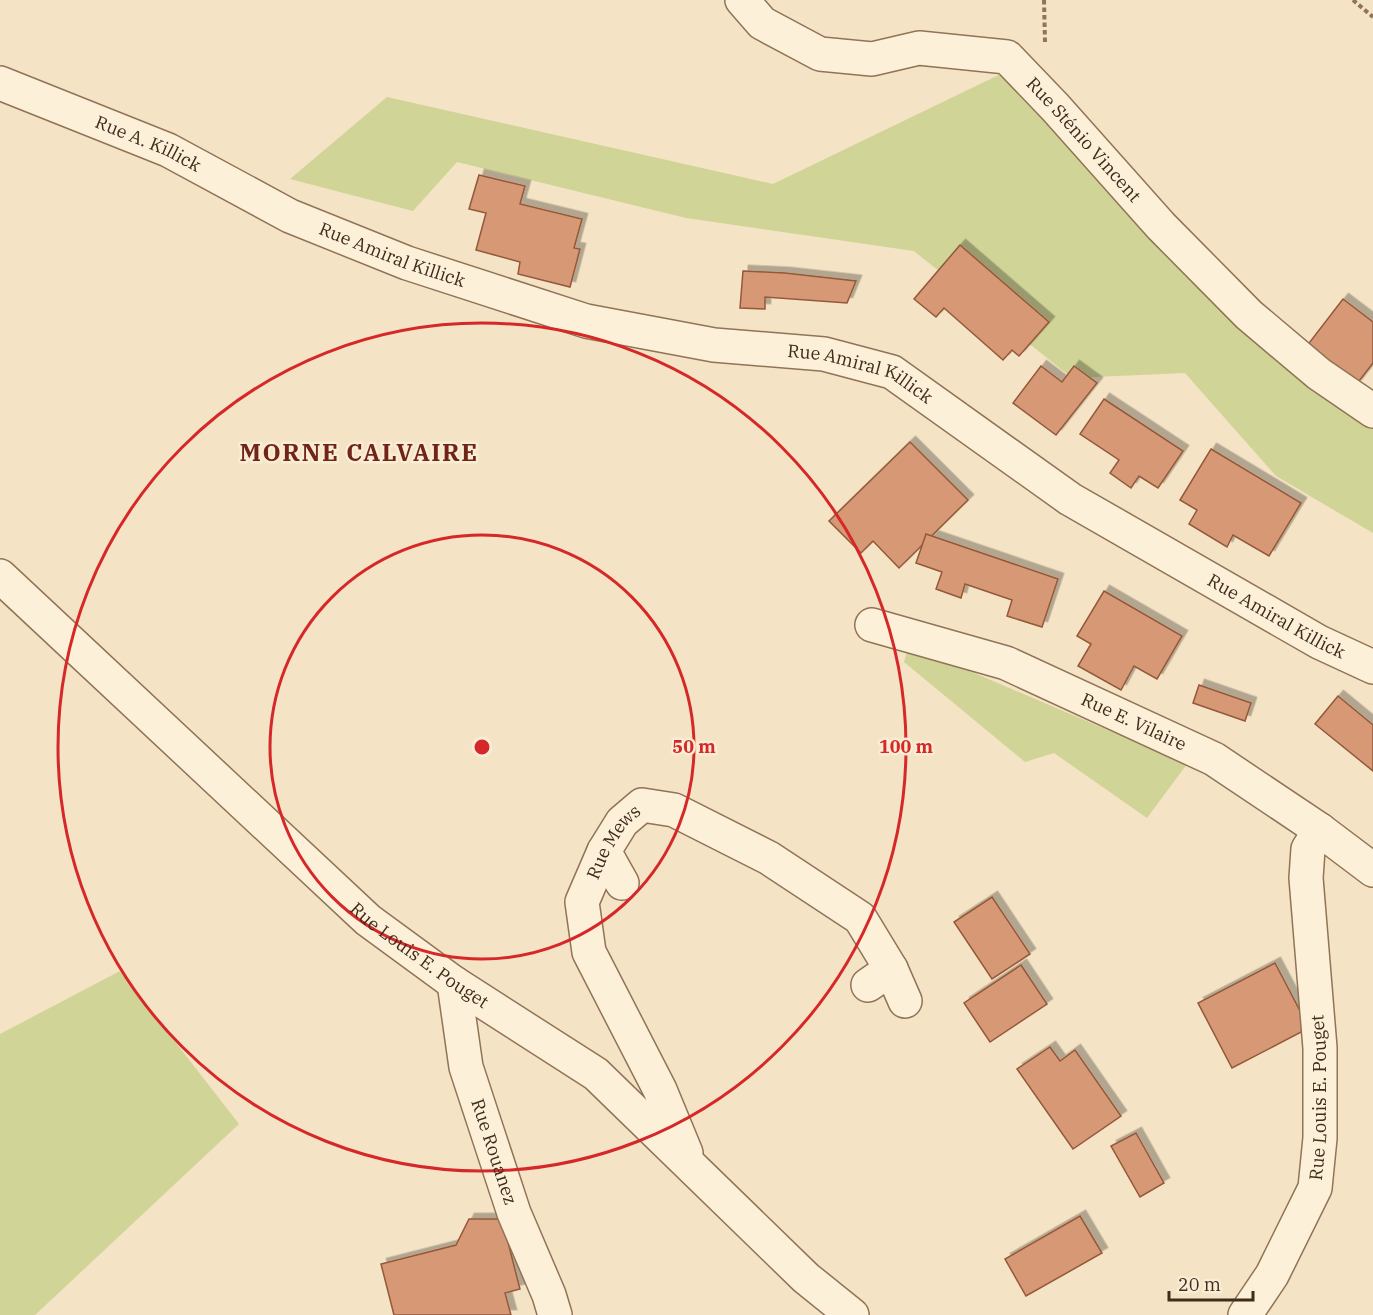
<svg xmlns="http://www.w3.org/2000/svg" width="1373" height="1315" viewBox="0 0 1373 1315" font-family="'IBM Plex Serif',serif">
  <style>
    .green { fill: #d0d496 }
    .building { fill: #d69875; stroke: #94583a; stroke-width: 1.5; filter: url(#shadow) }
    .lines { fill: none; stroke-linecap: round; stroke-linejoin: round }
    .minor-casing { stroke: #917357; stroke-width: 36 }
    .path { stroke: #917357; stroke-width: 4; stroke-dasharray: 4.5 3; stroke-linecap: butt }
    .minor { stroke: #fdf0d9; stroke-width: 33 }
    .ring { fill: none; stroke: #d62828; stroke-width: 3 }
    .labels { text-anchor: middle; stroke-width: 5; stroke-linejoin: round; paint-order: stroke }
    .street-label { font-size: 18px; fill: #3f2c1d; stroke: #faedd5 }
    .district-label { font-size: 24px; font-weight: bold; letter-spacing: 1.5px; fill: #722517; stroke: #faedd5 }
    .centre { fill: #d62828; stroke: #faedd5; stroke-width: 3 }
    .ring-label { font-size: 18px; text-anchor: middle; font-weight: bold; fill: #d62828; stroke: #faedd5; stroke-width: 5; stroke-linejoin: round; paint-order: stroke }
  </style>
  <defs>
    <filter id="shadow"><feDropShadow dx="5.5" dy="-5.5" stdDeviation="0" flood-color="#0004"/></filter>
  </defs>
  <rect width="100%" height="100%" fill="#f4e3c4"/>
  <g class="green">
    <path d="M1005,72l368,347v114l-97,-57 -91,-103 -113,5 -158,-127 -228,-33 -229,-56 -44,49 -123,-32 97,-82 386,87z"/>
    <path d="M909,645l278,119 -40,54 -93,-65 -29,9 -121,-100z"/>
    <path d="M120,971l119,153 -204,191h-35v-281z"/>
  </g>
  <g class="building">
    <path d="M479,175l46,11 -5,18 62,15 -8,29 6,1 -10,38 -52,-13 2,-12 -44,-12 10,-37 -17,-4z"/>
    <path d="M960,245l89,77 -30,34 -7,-6 -9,10 -59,-52 -8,9 -22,-18z"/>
    <path d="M743,271l42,2 71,8 -9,22 -82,-6v12l-25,-1z"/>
    <path d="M1343,299l30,23v41l-17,22 -50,-38z"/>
    <path d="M1041,366l21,16 12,-16 23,17 -41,52 -43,-32z"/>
    <path d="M1104,399l79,52 -25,37 -19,-12 -8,12 -21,-15 9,-13 -39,-26z"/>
    <path d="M910,442l58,58 -69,68 -26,-27 -12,12 -32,-32z"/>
    <path d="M1211,449l90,54 -32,53 -36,-21 -6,12 -38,-23 8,-14 -17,-10z"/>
    <path d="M926,534l132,45 -16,48 -35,-11 5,-16 -47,-16 -4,14 -25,-9 6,-17 -26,-9z"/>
    <path d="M1104,591l78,45 -25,43 -23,-13 -13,24 -43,-24 13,-22 -14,-8z"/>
    <path d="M1199,685l52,18 -6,18 -52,-18z"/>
    <path d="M1338,696l35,29v46l-58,-47z"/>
    <path d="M992,897l38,57 -38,25 -38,-57z"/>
    <path d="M1275,963l34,65 -77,40 -34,-65z"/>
    <path d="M1021,965l26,39 -57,38 -26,-39z"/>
    <path d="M1050,1047l10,14 15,-11 46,66 -48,33 -56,-80z"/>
    <path d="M1136,1133l28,50 -24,14 -29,-51z"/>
    <path d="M1080,1216l22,37 -76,43 -21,-37z"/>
    <path d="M469,1219h33l18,70 -15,4 6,22h-117l-13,-51 75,-19z"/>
  </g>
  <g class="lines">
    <defs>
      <g id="minor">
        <path id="s1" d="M742,0l20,23 58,31 52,5 47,-11 88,9 48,50 106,119 88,89 70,59 54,37"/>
        <path id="s2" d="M0,83l168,67 122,66 117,47 179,58 128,24 110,9 68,18 178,127 249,143 54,25"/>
        <path id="s3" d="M0,576l368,344 86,63 142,91 210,204 46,37"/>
        <path id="s4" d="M872,625l134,38 208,96 106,71 53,40"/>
        <path d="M604,851l18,32"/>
        <path id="s5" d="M454,983l12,84 48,146 35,82 6,20"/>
        <path d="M868,985l23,-16"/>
        <path id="s6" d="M686,1153l-26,-63 -71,-138 -7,-50 22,-51 18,-29 20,-17 32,5 95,48 91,60 31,51 14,32"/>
        <path id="s7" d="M1245,1315l27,-40 43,-87 5,-50v-90l-14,-170 2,-29 12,-19"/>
      </g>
    </defs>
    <use href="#minor" class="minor-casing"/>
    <g class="path">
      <path d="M1044,0l1,42"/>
      <path d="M1353,0l20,17"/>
    </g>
    <use href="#minor" class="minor"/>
  </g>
  <g class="ring">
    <circle cx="482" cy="747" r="212"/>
    <circle cx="482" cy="747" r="424"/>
  </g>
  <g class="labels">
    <g class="street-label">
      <text dy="6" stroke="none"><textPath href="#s1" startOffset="398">Rue Sténio Vincent</textPath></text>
      <text dy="6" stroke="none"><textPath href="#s2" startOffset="160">Rue A. Killick</textPath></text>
      <text dy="6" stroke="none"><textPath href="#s2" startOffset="429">Rue Amiral Killick</textPath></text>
      <text dy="6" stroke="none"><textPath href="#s2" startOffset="915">Rue Amiral Killick</textPath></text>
      <text dy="6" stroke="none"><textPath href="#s2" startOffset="1401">Rue Amiral Killick</textPath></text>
      <text dy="6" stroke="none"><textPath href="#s4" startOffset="280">Rue E. Vilaire</textPath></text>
      <text dy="6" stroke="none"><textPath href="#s6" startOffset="342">Rue Mews</textPath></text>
      <text dy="6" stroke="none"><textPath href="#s3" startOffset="566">Rue Louis E. Pouget</textPath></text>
      <text dy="6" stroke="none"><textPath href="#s7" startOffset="236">Rue Louis E. Pouget</textPath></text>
      <text dy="6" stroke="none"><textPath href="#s5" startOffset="174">Rue Rouanez</textPath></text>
    </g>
    <g class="district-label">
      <text x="359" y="461">MORNE CALVAIRE</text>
    </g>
  </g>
  <circle cx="482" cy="747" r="9" class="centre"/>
  <g class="ring-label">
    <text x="694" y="753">50 m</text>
    <text x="906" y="753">100 m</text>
  </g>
  <path d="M1169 1291v9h84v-9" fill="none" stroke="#3f2c1d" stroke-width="3"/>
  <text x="1178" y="1291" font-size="18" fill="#3f2c1d" stroke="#faedd5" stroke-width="4.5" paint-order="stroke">20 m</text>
</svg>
